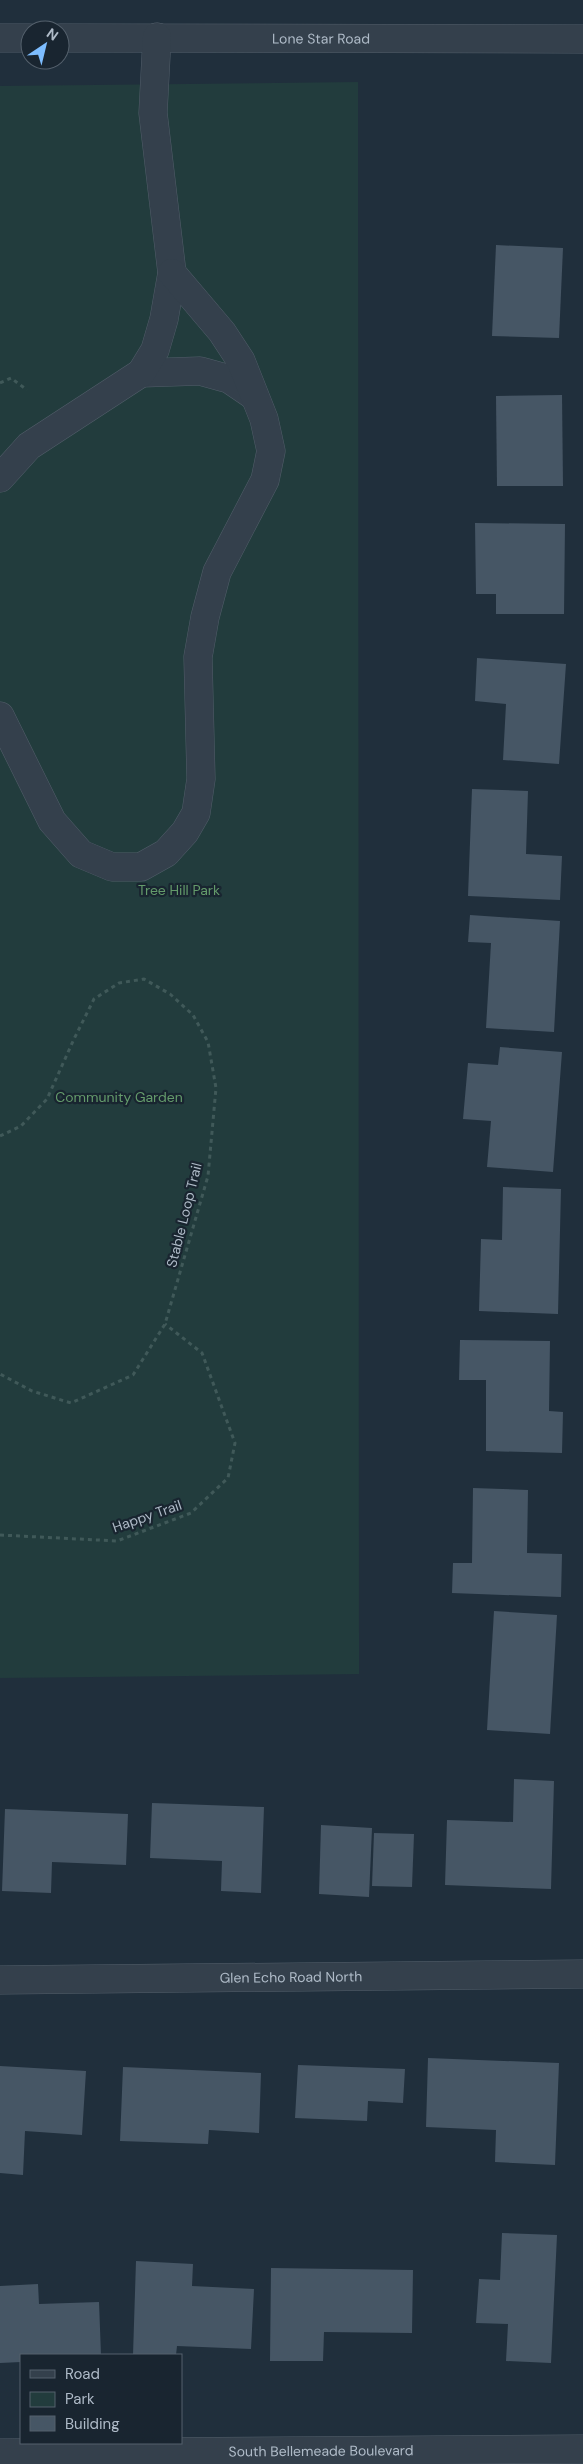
<svg xmlns="http://www.w3.org/2000/svg" width="583" height="2464" viewBox="0 0 583 2464" font-family="'DM Sans',sans-serif">
  <style>
    .green { fill: #223c3d }
    .building { fill: #465665 }
    .lines { fill: none; stroke-linecap: round; stroke-linejoin: round }
    .minor-casing { stroke: #525e6a; stroke-width: 29 }
    .path { stroke: #405959; stroke-width: 3; stroke-dasharray: 4 4; stroke-linecap: butt }
    .minor { stroke: #34404c; stroke-width: 28 }
    .labels { text-anchor: middle; stroke-width: 4.5; stroke-linejoin: round; paint-order: stroke }
    .street-label { font-size: 14px; fill: #afbbc8; stroke: #192530 }
    .park-label { font-size: 14px; fill: #649b6b; stroke: #192530 }
  </style>
  <rect width="100%" height="100%" fill="#202f3c"/>
  <path class="green" d="M358,82l1,1592 -359,4v-1592z"/>
  <g class="building">
    <path d="M496,245l67,3 -4,90 -67,-2z"/>
    <path d="M562,395l1,91h-66l-1,-90z"/>
    <path d="M475,523l90,1 -1,90h-68v-20h-20z"/>
    <path d="M477,658l89,6 -7,100 -56,-4 3,-56 -31,-3z"/>
    <path d="M472,789l56,2 -2,63 36,2 -2,44 -92,-4z"/>
    <path d="M470,915l90,6 -6,111 -68,-4 5,-85 -23,-1z"/>
    <path d="M500,1047l62,5 -9,120 -66,-5 4,-46 -28,-2 5,-56 30,2z"/>
    <path d="M503,1187l58,2 -3,125 -79,-3 2,-72 21,1z"/>
    <path d="M460,1340l90,1 -1,70 14,1 -1,41 -76,-2v-71h-27z"/>
    <path d="M473,1488l55,2 -1,63 35,1 -1,43 -109,-4 1,-30h19z"/>
    <path d="M494,1611l63,4 -7,119 -63,-4z"/>
    <path d="M514,1779l40,2 -3,108 -106,-4 2,-65 66,2z"/>
    <path d="M152,1803l112,4 -3,86 -40,-2 1,-30 -72,-3z"/>
    <path d="M5,1809l123,5 -2,51 -74,-3 -1,31 -49,-2z"/>
    <path d="M321,1825l51,3 -3,69 -50,-3z"/>
    <path d="M374,1833l40,1 -2,53 -40,-1z"/>
    <path d="M428,2058l131,5 -4,102 -60,-3 1,-32 -70,-3z"/>
    <path d="M298,2065l107,4 -2,34 -35,-2 -1,20 -72,-3z"/>
    <path d="M0,2066l86,5 -4,64 -57,-4 -2,44 -23,-2z"/>
    <path d="M123,2067l138,6 -2,60 -50,-3 -1,14 -88,-3z"/>
    <path d="M502,2233l55,2 -6,128 -45,-2 2,-37 -32,-1 3,-44 21,1z"/>
    <path d="M136,2261l57,3 -1,22 62,3 -3,60 -74,-3 -1,9h-43z"/>
    <path d="M271,2268l142,2 -1,63 -88,-1 -1,29h-53z"/>
    <path d="M38,2284l1,20 60,-2 2,53h-80v7l-21,1v-77z"/>
  </g>
  <g class="lines">
    <defs>
      <g id="minor">
        <path d="M0,38h30"/>
        <path id="s1" d="M60,38l523,1"/>
        <path d="M141,373l59,-2 29,8 25,17"/>
        <path d="M0,478l29,-32 112,-73 14,-23 9,-31 8,-46 -19,-160 4,-76"/>
        <path d="M0,716l52,105 29,33 31,13h29l25,-14 19,-21 11,-19 5,-34 -3,-122 7,-40 12,-45 48,-92 6,-29 -7,-32 -23,-58 -19,-29 -50,-59"/>
        <path id="s2" d="M0,1980l583,-6"/>
        <path id="s3" d="M0,2453l583,-4"/>
      </g>
    </defs>
    <use href="#minor" class="minor-casing"/>
    <g class="path">
      <path d="M0,383l11,-5 16,12"/>
      <path d="M0,1136l21,-10 26,-27 27,-60 20,-40 25,-16 25,-4 26,15 23,21 15,27 8,46 -8,88 -43,148 -32,51 -62,28 -39,-12 -32,-17"/>
      <path d="M0,1535l117,6 74,-28 37,-35 7,-35 -33,-90 -37,-29"/>
    </g>
    <use href="#minor" class="minor"/>
  </g>
  <g class="labels">
    <g class="street-label">
      <text dy="5" stroke="none"><textPath href="#s1" startOffset="261">Lone Star Road</textPath></text>
      <text transform="translate(184 1215) rotate(-76)" y="5">Stable Loop Trail</text>
      <text transform="translate(147 1516) rotate(-19)" y="5">Happy Trail</text>
      <text dy="5" stroke="none"><textPath href="#s2" startOffset="291">Glen Echo Road North</textPath></text>
      <text dy="5" stroke="none"><textPath href="#s3" startOffset="321">South Bellemeade Boulevard</textPath></text>
    </g>
    <g class="park-label">
      <text x="179" y="895">Tree Hill Park</text>
      <text x="119" y="1102">Community Garden</text>
    </g>
  </g>
  <rect x="20" y="2354" width="162" height="90" fill="#192530" stroke="#55616d"/>
  <rect x="30" y="2370" width="25" height="8" fill="#34404c" stroke="#55616d"/>
  <text x="65" y="2379" font-size="15" fill="#afbbc8">Road</text>
  <rect x="30" y="2392" width="25" height="15" fill="#223c3d" stroke="#55616d"/>
  <text x="65" y="2404" font-size="15" fill="#afbbc8">Park</text>
  <rect x="30" y="2416" width="25" height="15" fill="#465665" stroke="#55616d"/>
  <text x="65" y="2429" font-size="15" fill="#afbbc8">Building</text>
  <g transform="translate(45 45) rotate(35)"><circle r="24" fill="#192530" stroke="#55616d"/>
  <path d="M0-4L9 19L0 12L-9 19Z" fill="#7dbdff"/>
  <text y="-8" font-size="14" font-weight="bold" text-anchor="middle" fill="#afbbc8">N</text>
  </g>
</svg>
